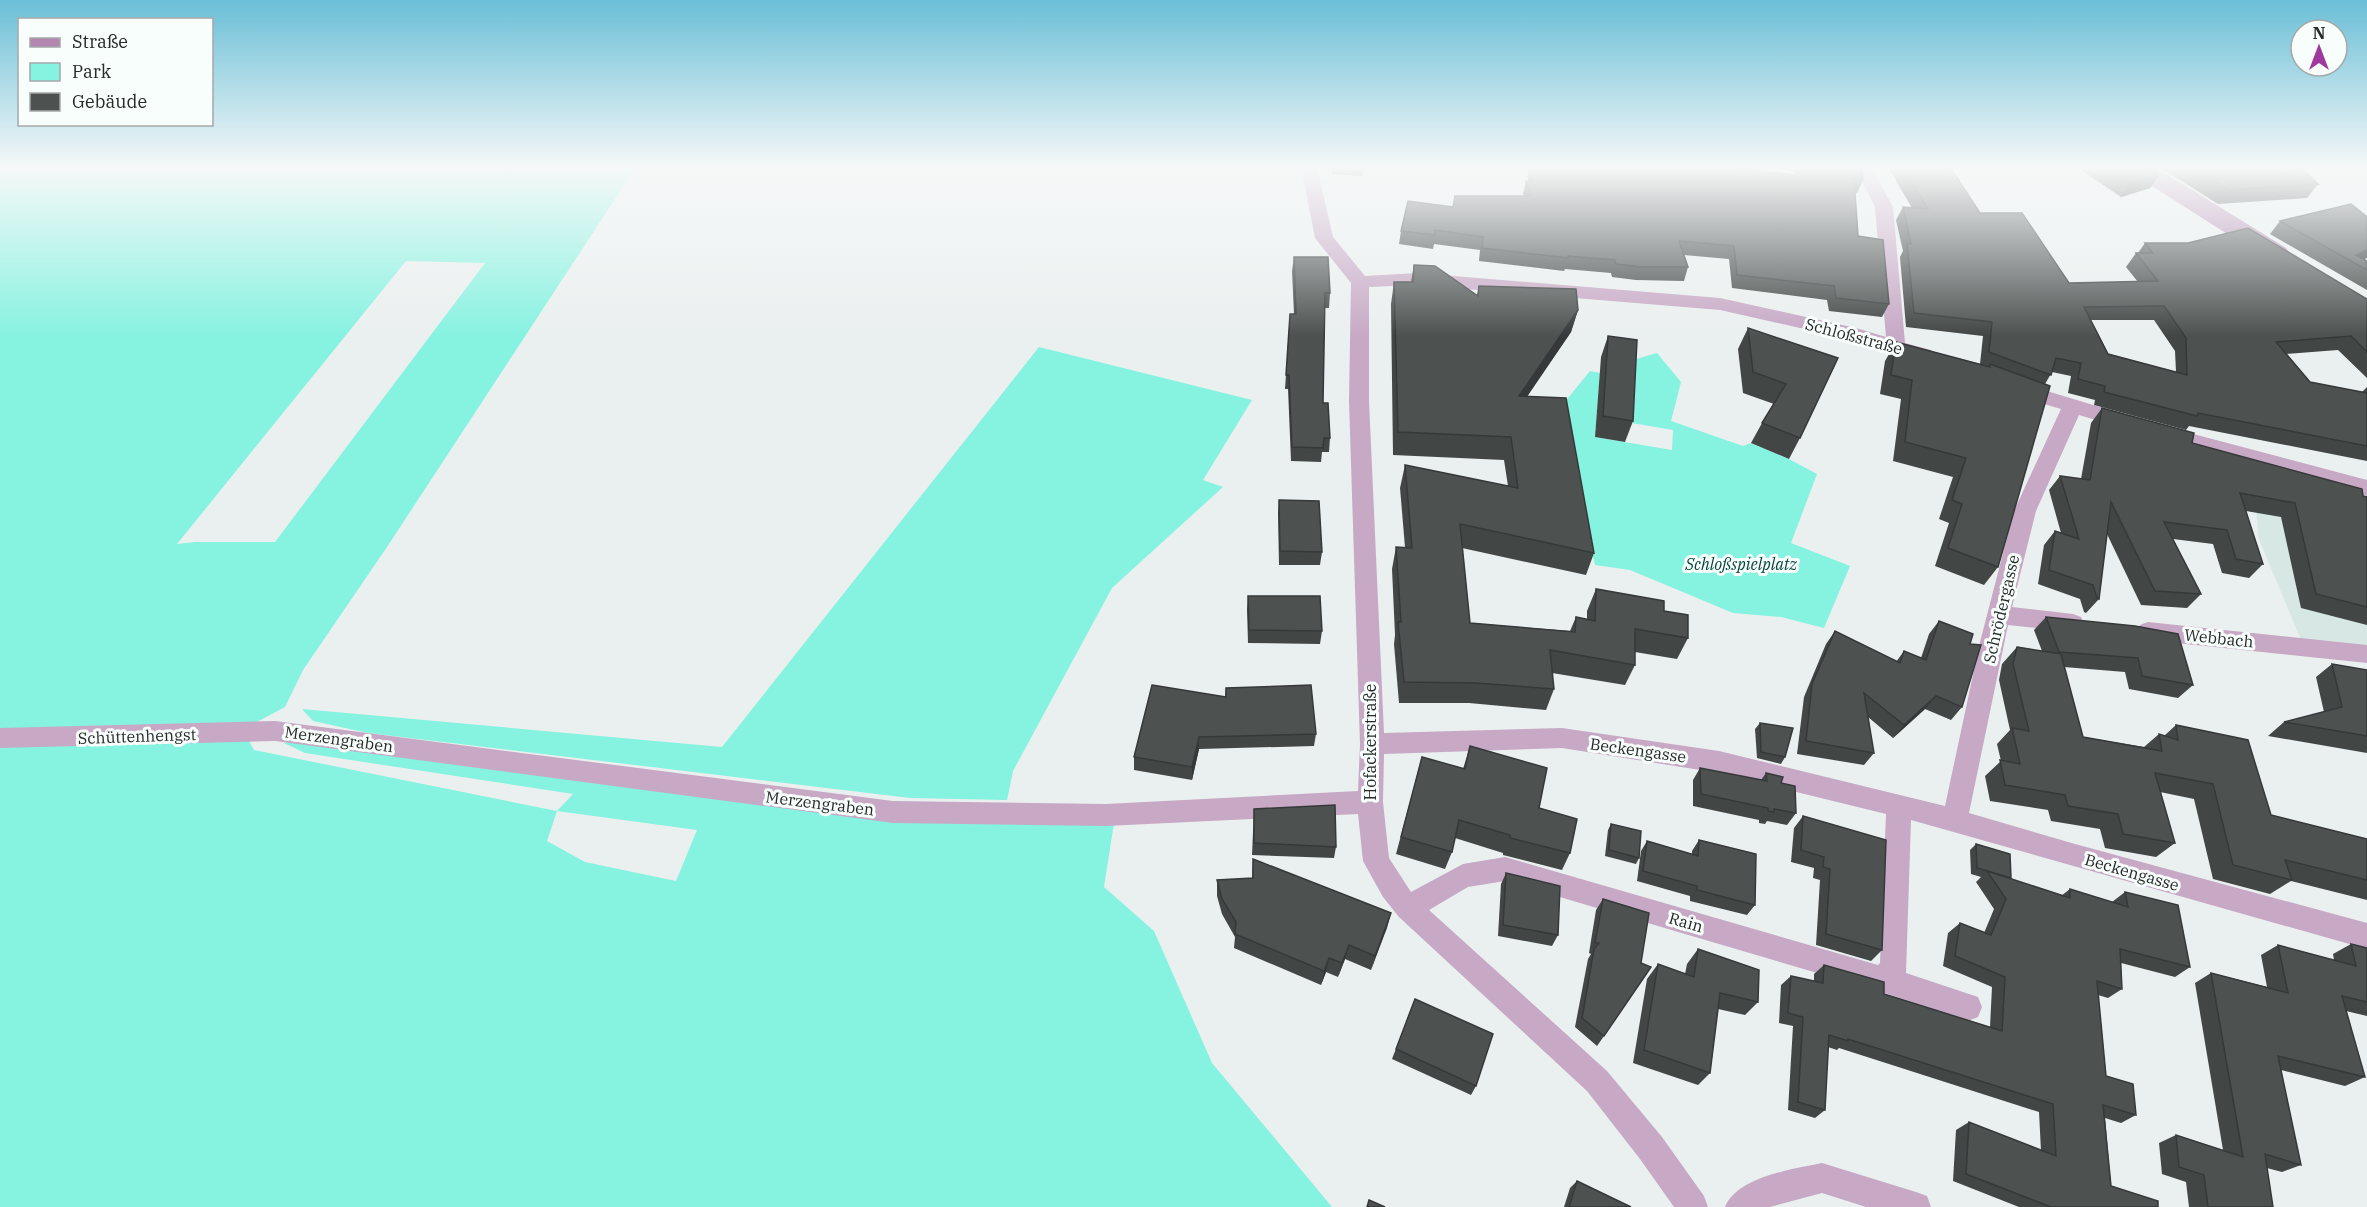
<svg xmlns="http://www.w3.org/2000/svg" width="2367" height="1207" viewBox="0 0 2367 1207" font-family="'IBM Plex Serif',serif">
  <style>
    .built { fill: #d7e7e4 }
    .green { fill: #86f2e0; fill-rule: evenodd }
    .lines { fill: none; stroke-linecap: round; stroke-linejoin: round }
    .street { fill: #c7a8c5; fill-rule: evenodd }
    .secondary { fill: #b286b0; fill-rule: evenodd }
    .wall { fill: #424746; fill-rule: evenodd }
    .shaded-wall { fill: #363939 }
    .building { fill: #4d5251; stroke: #363939; stroke-width: 1.5; fill-rule: evenodd }
    .labels { text-anchor: middle; stroke-width: 6; stroke-linejoin: round; paint-order: stroke }
    .street-label { font-size: 16px; fill: #272a29; stroke: #f7fefc }
    .park-label { font-size: 16px; font-style: italic; fill: #09453d; stroke: #f7fefc }
  </style>
  <rect width="100%" height="100%" fill="#eaf0ef"/>
  <path class="built" d="M2254,470l113,27v152l-66,-9 -43,-103z"/>
  <g class="green">
    <path d="M0,167h636l-249,380 -84,123 -18,37 -30,16 -7,16 6,11 303,61 16,-17 -268,-41 -21,-10 9,-2 293,35 528,47 -10,64 50,44 58,132 120,144h-1332zM406,261l79,2 -210,279h-80l-18,2zM557,811l140,19 -21,51 -91,-19 -38,-21z"/>
    <path d="M1039,347l213,53 -49,80 20,7 -111,101 -99,183 -6,29 -97,-2 -542,-65 -55,-12 -11,-12 420,38z"/>
    <path d="M1657,353l24,29 -10,39 72,25 8,-3 38,16 28,15 -26,69 59,23 -26,62 -43,-11 -48,-4 -103,-43 -35,-5 -36,-156 31,-38 10,2 -5,64 77,13 1,-20 -47,-8 3,-61z"/>
  </g>
  <g class="lines">
    <g class="street">
      <path d="M1301,167h16l16,70 32,39 52,-3 303,25 136,30 30,9 -11,-130 -20,-40h16l22,40 12,136 26,7 3,5 -3,5 -7,1 -71,-21 -133,-30 -303,-25 -48,2v114l15,332 178,-5 157,23 226,55 35,-164 34,-131 47,-102 -51,-15 -3,-5 3,-5 7,-2 116,35 3,5 -3,5 -7,2 -47,-14 -43,96 -24,96 61,7 8,3 3,6 -3,6 -8,3 -65,-7 -39,188 106,31 292,79v26l-456,-129 -5,153 72,24 4,10 -4,10 -10,4 -86,-29 -377,-111 -37,6 -39,23 178,161 55,66 42,59 4,11h-34l-34,-48 -53,-68 -188,-174 -16,-20 -20,-36 -5,-47 -252,12 -213,-3 -618,-82 -275,7v-20l275,-7 618,80 213,3 252,-13 2,-47 -11,-343 2,-118 -36,-45zM1562,748l157,25 167,41 -6,149 -2,2 -373,-108 -42,7 -52,28 -22,-34 -6,-56 1,-48z"/>
      <path d="M2163,426l204,54v16l-211,-58 -3,-5 3,-5z"/>
      <path d="M2148,622l219,23v18l-219,-23 -8,-3 -3,-6 3,-6z"/>
      <path d="M1822,1163l94,29 11,4 4,11h-65l-44,-14 -52,14h-45c12,-30 68,-38 97,-44z"/>
    </g>
    <path class="secondary" d="M2127,167h28l131,81 4,6 -4,6 -9,2 -9,-2 -138,-88z"/>
  </g>
  <g class="wall">
    <path d="M1333,167h30l-1,9 -30,-2z"/>
    <path d="M1527,167h202l67,8 -4,-8h70l1,13 -6,13h-2l3,43 31,68 -7,13 -53,-6 -2,-11 -95,-12 -3,-29 -45,-4 4,12 -4,14 -48,-1 -24,-3 -1,-4 -46,-4 -1,2 -85,-10 1,-11 -46,-6 -1,5 -34,-5 2,-13 52,-24 71,-11 -1,-2 3,-13h2z"/>
    <path d="M1888,167h62l30,46 89,70 69,-1 -12,-15 10,-14h2l7,-10 222,56v79l-29,-28 -52,4 24,28 52,10 5,-5v74l-178,-35 -3,4 -92,-25 1,-5 -27,-7 3,-17 -19,-4 -7,12 -47,183 -14,18 -49,-19 14,-43 -10,-4 14,-42 -60,-16 8,-62 -21,-5 5,-33 11,-19 84,22 3,-28 -77,-9 -6,-70 3,-6 -7,-31 7,-13 9,1zM2091,320h63l21,31 1,21 -68,-18z"/>
    <path d="M2083,167h66l11,7 -10,14 -29,9 -40,-27z"/>
    <path d="M2159,167h141l18,17 -11,14 -89,6z"/>
    <path d="M2347,167h20v2l-16,1z"/>
    <path d="M2280,221l87,40v29l-97,-56z"/>
    <path d="M1294,257l36,36 -1,15h-5l-1,95 7,35 -1,14h-7l-1,10 -30,-1 -3,-72h-3l5,-75h4l-2,-43z"/>
    <path d="M1414,265l63,30 2,-9 99,24 -7,22 -44,64 67,157 -8,22 -124,-27 8,75 100,8 6,-14 11,2v-8l9,-22 68,22 24,27 -11,21 -42,-7v13l-10,20 -73,-12 2,16 -8,21 -77,-7h-70l-5,-59 1,-9 -3,-66 4,-22h9l-5,-59 5,-23 103,21 -4,-26 -111,-5 -2,-151 3,-22h17z"/>
    <path d="M1748,328l90,30 -38,80 -11,21 -38,-16 11,-20 12,-19 -31,-11 -5,-44z"/>
    <path d="M1608,336l25,85 -8,21 -30,-5 6,-80z"/>
    <path d="M2102,408l90,35 175,54v128l-66,-17 -20,-91 -35,-6 17,53 -14,14 -27,-5 -9,-29 -40,-5 28,55 -14,14 -46,-3 -34,-71 -8,65 -13,14 -2,-1 -4,-13 -42,-15 6,-39 11,-14 6,2 -12,-43 11,-14 21,3 10,-56z"/>
    <path d="M1279,500l43,52 -2,13h-41l-1,-52z"/>
    <path d="M1248,596l74,35 -2,13 -72,-1 -1,-34z"/>
    <path d="M2046,617l89,9 58,59 -15,13 -49,-9 -4,-17 -61,-5 19,70 61,10 15,-13 5,2 12,-11 95,90 96,24v61l-76,-19 -21,13 -57,-15 -19,-80 -34,-7 15,51 -19,14 -51,-9 -5,-19 -49,-8 -3,-11 -58,-9 -5,-25 16,-15 -4,-17 13,-14 -11,-50 3,-16 15,-17 25,4 -8,-21z"/>
    <path d="M1939,621l31,23 -8,63 -11,13 -26,-11 -32,29 -25,-21 6,36 -10,12 -67,-11 7,-57 22,-53 9,-13 61,31 8,-11 17,7 8,-24z"/>
    <path d="M2332,664l35,6v83l-99,-17 16,-14 40,-10 -8,-35z"/>
    <path d="M1226,688l90,46 -2,12 -115,3 -7,31 -58,-10v-13l91,-60z"/>
    <path d="M1760,723l25,34 -4,7 -24,-6 -2,-29z"/>
    <path d="M1470,746l69,62 31,45 -8,17 -59,-15v-2l-48,-15 -3,14 -7,17 -49,-15 26,-97 41,12z"/>
    <path d="M1700,768l61,12 5,-7 15,10 15,30 -9,12 -20,-4 -2,3 -6,-1v-3l-66,-14v-26z"/>
    <path d="M1254,809l82,38 -2,11 -82,-3z"/>
    <path d="M1803,816l79,134 -11,11 -55,-16 4,-65 -7,-2 1,-10 -23,-6 3,-34z"/>
    <path d="M1611,824l28,34 -3,6 -31,-8 3,-26z"/>
    <path d="M1699,840l56,65 -8,10 -57,-14v-5l-53,-15 4,-30 6,-10 45,13v-3z"/>
    <path d="M1976,844l35,34 -1,1 51,17 9,-7 42,13 13,-10 65,75 -15,10 -54,-14 1,26 -14,9 -10,-3 8,81 30,39 -15,8 -16,-5 6,68 47,21h-139l-66,-26 3,-51 13,-8 72,29 -2,-39 -200,-64 -2,2 -9,-3 -3,63 -10,8 -27,-8 5,-84 -14,-3 2,-38 10,-9 23,5v-7l10,-9 60,29 106,33 2,-40 -49,-21 5,-33 12,-10 24,10 10,-24 -18,-27 5,-5 -10,-3 -1,-24z"/>
    <path d="M1253,859l138,54 -20,57 -26,-11 -7,18 -12,-5 -5,13 -87,-37 1,-11 -13,-23 -5,-18v-16l35,-2z"/>
    <path d="M1506,873l52,62 -6,11 -54,-10 3,-52z"/>
    <path d="M1603,899l1,137 -7,10 -22,-19 13,-68 3,-5 -2,-1 7,-43z"/>
    <path d="M2351,944l16,4v68l-21,-5 19,66 -20,9 -64,-16 20,95 -19,7 -15,-4 6,39h-84l-3,-25 -24,-8 -3,-31 17,-8 47,15 -28,-167 16,-10 56,14 -6,-32 17,-10 56,15 -1,-6z"/>
    <path d="M1698,949l60,53 -13,13 -27,-6 -8,64 -12,12 -65,-22 14,-84 11,-15 27,10 2,-10z"/>
    <path d="M1415,999l61,87 -5,9 -79,-36z"/>
    <path d="M1577,1181l54,26h-67l6,-19z"/>
  </g>
  <g class="shaded-wall">
    <path d="M2160,174l-10,14 -29,9 9,-14z"/>
    <path d="M2367,250v8l-11,5v-8z"/>
    <path d="M1578,310l-7,22 -59,87 7,-23z"/>
    <path d="M1936,696l-11,13 -32,29 11,-13z"/>
    <path d="M1199,737v12l-7,31v-13z"/>
    <path d="M1391,913l-4,15 -16,42 4,-14z"/>
    <path d="M1349,945l-4,14 -7,18 4,-14z"/>
    <path d="M1329,958l-3,14 -5,13 3,-14z"/>
  </g>
  <g class="building">
    <path d="M1531,167h198l81,10 -6,-10h58l1,13 -9,-1 4,57 25,4 6,64 -53,-6 -2,-12 -97,-11 -3,-29 -55,-5 9,26h-47l-25,-3 -1,-4 -47,-4v2l-86,-10 1,-11 -48,-7v5l-34,-4 7,-30 45,6 2,-11h76l-5,-15h6z"/>
    <path d="M1903,167h47l30,46h42l47,70 89,-2 -22,-28h17l-8,-10h43l60,-15 119,71v53l-16,-16 -75,6 34,40 57,11v53l-169,-33 -1,3 -93,-24 1,-6 -27,-7 3,-16 -25,-5 -5,17 -62,-23 3,-30 -78,-9 -7,-70 4,1 -8,-37 25,2zM2164,306l22,32 1,37 -79,-21 -24,-47z"/>
    <path d="M2106,167h43l11,7 -30,9z"/>
    <path d="M2191,167h109l18,17 -90,6z"/>
    <path d="M2351,204l16,13v33l-11,5 11,6v9l-87,-49z"/>
    <path d="M1294,257h34l2,36h-5l-2,110h5l2,35h-6l-1,10 -31,-1 -3,-72h-3l4,-61h6z"/>
    <path d="M1414,265l21,1 43,30 1,-10 97,3 2,21 -59,86 47,2 28,155 -134,-29 10,99 105,9 1,-15 19,4 1,-32 68,12v10l24,4v23l-53,-9v36l-85,-15 4,39 -78,-6 -72,-1 -6,-60h3l-5,-75 16,1 -7,-83 113,23 -7,-51 -113,-5 -4,-150h19z"/>
    <path d="M1748,328l90,30 -38,80 -38,-15 24,-39 -33,-12z"/>
    <path d="M1608,336l29,4 -4,81 -30,-5z"/>
    <path d="M1896,342l94,25v-3l60,22 -52,181 -50,-19 14,-44 -10,-4 14,-42 -61,-16 7,-62 -21,-5z"/>
    <path d="M2102,408l92,25 -2,10 170,46 1,7 4,1v110l-51,-13 -21,-91 -55,-10 23,71 -27,-5 -9,-29 -63,-8 37,72 -46,-3 -44,-89 -12,97 -2,-1 -4,-13 -44,-15 6,-39 24,8 -19,-63 30,4z"/>
    <path d="M1279,500l40,1 3,51 -42,-1z"/>
    <path d="M1248,596h72l2,35 -73,-1z"/>
    <path d="M2046,617l89,9 43,8 15,51 -51,-9 -4,-18 -79,-6z"/>
    <path d="M1939,621l34,13 -3,10 11,1 -19,62 -26,-11 -32,29 -40,-32 10,60 -68,-12 6,-57 23,-53 65,32 4,-12 22,9z"/>
    <path d="M2017,647l44,7 22,83 79,14 -3,-17 19,6 -2,-15 72,15 23,75 96,24v41l-82,-20 7,20 -59,-15 -20,-81 -58,-11 20,70 -52,-9 -5,-20 -50,-8 -3,-11 -60,-10 -5,-25 20,4 -8,-36 17,3 -16,-67z"/>
    <path d="M2332,664l35,6v66l-83,-14 58,-15z"/>
    <path d="M1152,685l74,12v-9l85,-3 5,49 -117,3 -7,30 -58,-10z"/>
    <path d="M1760,723l33,5 -8,29 -24,-5z"/>
    <path d="M1470,746l77,22 -8,40 38,11 -7,34 -60,-15v-3l-51,-15 -7,32 -51,-15 21,-80 43,12z"/>
    <path d="M1700,768l67,13 -1,-8 17,4 -2,6 14,3 1,27 -22,-4v3l-6,-1v-3l-67,-14z"/>
    <path d="M1335,805l1,42 -82,-4v-34z"/>
    <path d="M1803,816l83,24 -4,110 -56,-16 4,-65 -7,-2 1,-10 -23,-7z"/>
    <path d="M1611,824l30,7 -2,27 -30,-8z"/>
    <path d="M1699,840l57,14 -1,51 -58,-15v-4l-54,-15 4,-30 51,15z"/>
    <path d="M1976,844l34,10 1,24 -34,-10z"/>
    <path d="M1253,859l138,54 -16,43 -26,-11 -7,18 -13,-5 -5,13 -89,-37 1,-12 -14,-23 -5,-19 36,-2z"/>
    <path d="M1987,871l83,27v-9l58,18 -3,-15 53,13 12,62 -70,-18 2,40 -25,-8 9,95 27,8 3,31 -33,-10 8,81 47,15v6h-107l-85,-33 3,-52 87,34 -3,-52 -205,-65v2l-19,-6 -4,75 -27,-8 5,-85 -15,-4 3,-37 32,7 1,-18 60,17v12l118,37 3,-54 -50,-21 5,-33 31,12 15,-36z"/>
    <path d="M1506,873l54,13 -2,49 -55,-10z"/>
    <path d="M1603,899l46,14 -8,50 10,4 -47,69 -22,-18 12,-69 5,-6h-4z"/>
    <path d="M2351,944l16,4v54l-25,-6 23,81 -87,-21 23,109 -36,-11 8,53h-65l-4,-32 -25,-8 -3,-32 67,22 -32,-184 77,20 -10,-48 78,21z"/>
    <path d="M1698,949l61,21 -1,32 -38,-9 -10,80 -66,-23 14,-86 36,13z"/>
    <path d="M1415,999l78,35 -17,52 -80,-37z"/>
    <path d="M1577,1181l54,26h-62z"/>
    <path d="M1369,1200l16,7h-18z"/>
  </g>
  <linearGradient id="sky" x2="0" y2="1"><stop stop-color="#6abfd7"/><stop offset="0.5" stop-color="#f6f8f8"/><stop offset="1" stop-color="#f6f8f8" stop-opacity="0"/></linearGradient>
  <rect width="2367" height="336" fill="url(#sky)"/>
  <g class="labels">
    <g class="street-label">
      <text transform="translate(1854 336) rotate(15)" y="6">Schloßstraße</text>
      <text transform="translate(2001 609) rotate(-77)" y="6">Schrödergasse</text>
      <text transform="translate(2219 638) rotate(6)" y="6">Webbach</text>
      <text transform="translate(137 736) rotate(-2)" y="6">Schüttenhengst</text>
      <text transform="translate(339 739) rotate(8)" y="6">Merzengraben</text>
      <text transform="translate(1370 742) rotate(-90)" y="6">Hofackerstraße</text>
      <text transform="translate(1638 750) rotate(8)" y="6">Beckengasse</text>
      <text transform="translate(820 803) rotate(7)" y="6">Merzengraben</text>
      <text transform="translate(2132 872) rotate(16)" y="6">Beckengasse</text>
      <text transform="translate(1686 922) rotate(16)" y="6">Rain</text>
    </g>
    <g class="park-label">
      <text x="1741" y="570">Schloßspielplatz</text>
    </g>
  </g>
  <rect x="18" y="18" width="195" height="108" fill="#f7fefc" stroke="#a4a9a8" stroke-width="1.5"/>
  <rect x="30" y="38" width="30" height="9" fill="#b286b0" stroke="#a4a9a8" stroke-width="1.5"/>
  <text x="72" y="48" font-size="18" fill="#272a29">Straße</text>
  <rect x="30" y="63" width="30" height="18" fill="#86f2e0" stroke="#a4a9a8" stroke-width="1.5"/>
  <text x="72" y="78" font-size="18" fill="#272a29">Park</text>
  <rect x="30" y="93" width="30" height="18" fill="#4d5251" stroke="#a4a9a8" stroke-width="1.5"/>
  <text x="72" y="108" font-size="18" fill="#272a29">Gebäude</text>
  <g transform="translate(2319 48)"><circle r="28" fill="#f7fefc" stroke="#a4a9a8" stroke-width="1.5"/>
  <path d="M0-4.5L10 22L0 15L-10 22Z" fill="#9f399e"/>
  <text y="-9" font-size="16" font-weight="bold" text-anchor="middle" fill="#272a29">N</text>
  </g>
</svg>
